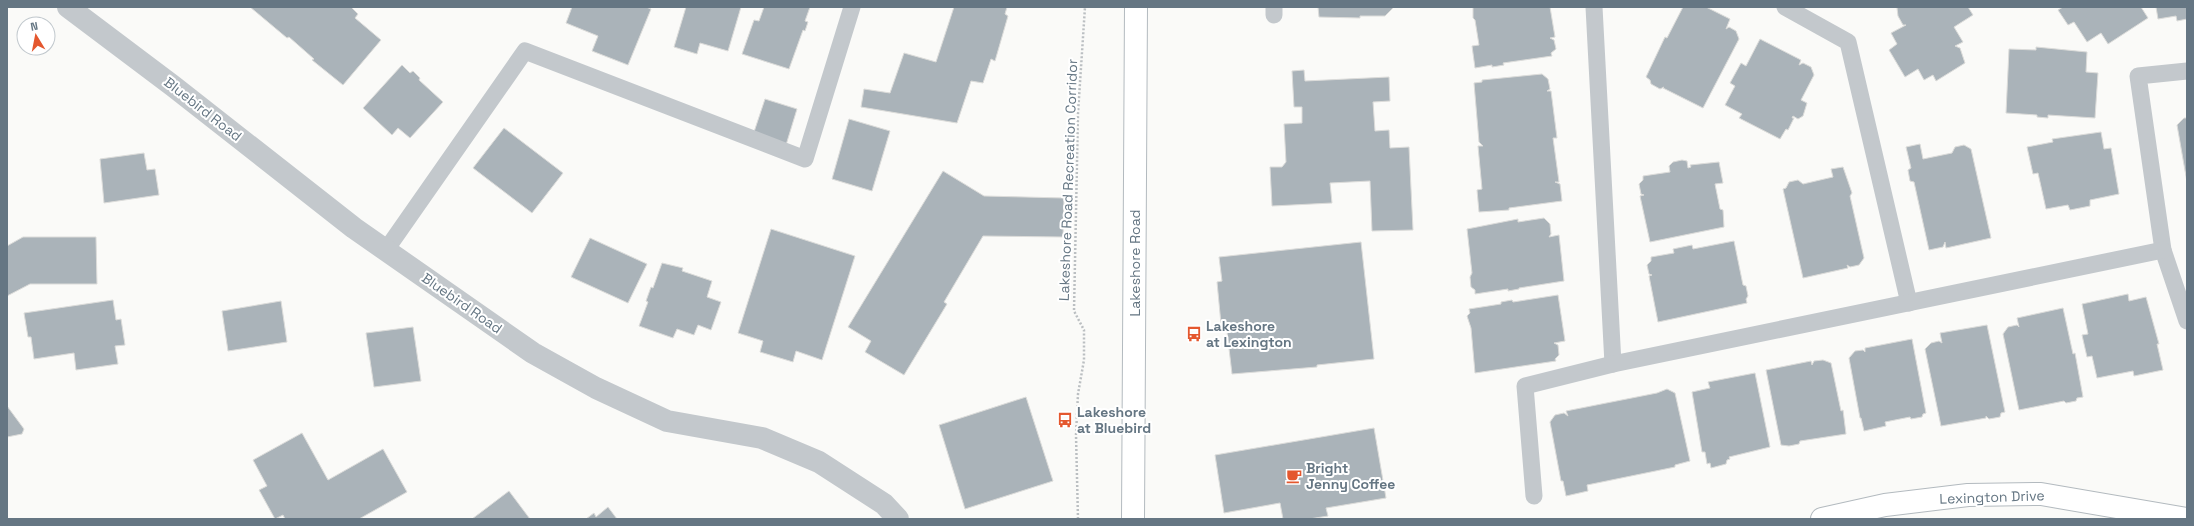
<svg xmlns="http://www.w3.org/2000/svg" width="2194" height="526" viewBox="0 0 2194 526" font-family="'Space Grotesk',sans-serif">
  <style>
    .building { fill: #aab3b9; stroke: #dcdcda }
    .lines { fill: none; stroke-linecap: round; stroke-linejoin: round }
    .secondary-casing { stroke: #b3babf; stroke-width: 24 }
    .path { stroke: #bbbfc2; stroke-width: 2.5; stroke-dasharray: 2 2; stroke-linecap: butt }
    .lane { stroke: #c3c8cc; stroke-width: 17 }
    .street { stroke: #c3c8cc; stroke-width: 22 }
    .secondary { stroke: #fff; stroke-width: 22 }
    .labels { text-anchor: middle; stroke-width: 4; stroke-linejoin: round; paint-order: stroke }
    .street-label { font-size: 14px; fill: #657683; stroke: #fff }
    .poi-label { font-size: 14px; font-weight: bold; fill: #657683; stroke: #fff; text-anchor: start }
  </style>
  <rect width="100%" height="100%" fill="#fafaf8"/>
  <g class="building">
    <path d="M250,7h101l7,7 -3,4 26,22 -38,45 -31,-25 2,-1 -25,-22 -2,1z"/>
    <path d="M572,7h74l5,2 -23,56 -36,-14 6,-15 -32,-13z"/>
    <path d="M686,7h55l-13,44 -28,-8 -3,11 -23,-7z"/>
    <path d="M764,7h46l-5,14 3,1 -3,9 -2,-1 -14,39 -47,-15 12,-34 5,1z"/>
    <path d="M954,7h53l-2,7 3,2 -13,45 -4,-2 -8,24 -12,-2 -14,42 -96,-16 3,-18 26,4 14,-40 32,9z"/>
    <path d="M1318,7h76l-9,9h-25v2l-41,-1z"/>
    <path d="M1473,7h77l5,30 -5,1 4,2 2,9 -5,4 1,3 -49,7 1,2 -12,2v-2l-17,3 -3,-22 7,-1 -4,-25 -2,-2z"/>
    <path d="M1683,7h23l24,12 -4,10 3,-2 7,4 3,8 -36,69 -40,-20 1,-1 -4,2 -9,-5 -1,-4 -4,-3 19,-40 2,1z"/>
    <path d="M1899,7h69l5,8 -19,12 9,15 -8,4 5,2 5,15 -29,18 -3,-6 -9,5 -6,-11 -13,8 -16,-27 8,-6 -6,-11 15,-8h-3l-5,-9 -1,-8z"/>
    <path d="M2063,7h78l7,11 -40,26 -7,-11 -14,9 -13,-20 -6,3 -10,-15z"/>
    <path d="M2156,7h31v12l-10,2 -1,-5 -18,3z"/>
    <path d="M1760,39l41,21 -2,5 4,-2 8,4 3,8 -13,25 6,3 -4,13 -5,3 -5,-3 -1,2h2l-6,12 -2,-1 -6,10 -41,-21 3,-4 -17,-9 10,-19 -5,-3 11,-20 5,3z"/>
    <path d="M2036,47l51,5 -1,20 12,1 -3,45 -47,-3v3l-11,-1v-2l-31,-2 3,-64 27,1z"/>
    <path d="M402,65l8,8 3,-2 7,7 -1,2 24,22 -33,36 -12,-10 -6,7 -29,-27z"/>
    <path d="M1304,70l1,11 84,-4 1,24 -17,1 2,29 14,-1 1,18 19,-1 4,83 -41,1 -2,-50 -40,2 2,20 -60,3 -2,-39h12l4,-5 -2,-38 18,-1v-16h-8l-2,-36z"/>
    <path d="M1542,74l6,5 2,10 -3,2h4l6,47h-4l6,44h-4l5,2 2,17 -53,7v2l-30,2 -2,-22 5,-1 -4,-43h5l-4,-4 -5,-59 8,-1v-2z"/>
    <path d="M765,99l32,10 -11,36 -33,-10z"/>
    <path d="M2184,118h3v64l-10,-57z"/>
    <path d="M849,119l41,12 -18,60 -40,-12z"/>
    <path d="M504,128l59,45 -31,40 -59,-45z"/>
    <path d="M2101,132l3,17 7,-1 8,46 -29,6v6l-20,4 -2,-5 -22,4 -8,-36 -5,1 -6,-27 26,-5 -1,-3z"/>
    <path d="M1920,144l3,15 29,-6 3,-6 9,-2 7,4 20,89 -45,10 -1,-6 -2,5 -14,3 -15,-68 -4,-1 -2,-11 3,-2 -5,-21z"/>
    <path d="M144,153l3,17 8,-1 4,26 -55,8 -4,-44z"/>
    <path d="M1682,160l5,1 1,7 3,-1 -1,-2 29,-3 4,21 -8,1 5,25 3,1 1,17 -74,15 -10,-46 4,-1 -3,-1 -2,-10 4,-4v-4l27,-4 -1,-6 4,-4z"/>
    <path d="M1843,167l9,26 -2,3 14,62 -5,7 -9,2 -3,-2 1,3 -45,10 -20,-89 3,-1 3,-6 9,-2 5,4 30,-7 -2,-8z"/>
    <path d="M943,171l41,25 80,2 -1,39 -80,-1 -39,66 3,2 -43,71 -39,-23 6,-11 -23,-14z"/>
    <path d="M1544,218l6,6 1,10 -2,3 10,-2 5,46 -45,7v1l-11,2v-2l-33,5v-4l-4,-3 -1,-10 2,-4 -5,-44 51,-10v3z"/>
    <path d="M771,229l84,27 -33,104 -26,-9 -3,11 -33,-10 3,-11 -25,-8z"/>
    <path d="M23,237h73l1,47h-67l-23,12v-50z"/>
    <path d="M590,238l57,26 -19,39 -57,-26z"/>
    <path d="M1734,241l9,44 3,1 2,10 -2,3 1,4 -89,19 -9,-46 3,-1 -3,-1 -2,-9 4,-4v-4l23,-4 -1,-4 19,-4 1,4z"/>
    <path d="M1361,242l13,117 -57,6v2l-85,7 -6,-51 -5,1 -4,-42 5,-1 -3,-24z"/>
    <path d="M662,263l21,5 -1,3 30,10 -5,16 14,5 -10,28 -13,-5 -4,10 -17,-6 -4,9 -34,-12 9,-24 -2,-1 5,-14 2,1z"/>
    <path d="M2128,294l1,7 17,-4 13,47h-2l6,26 -29,6 -1,-5 -36,7 -5,-22 -5,1 -5,-22 6,-1 -6,-30z"/>
    <path d="M1558,295l7,46 -11,2 4,2 1,10 -4,4 1,2 -81,12 -4,-45 -4,-12 3,-3 -1,-4 32,-5v-2l11,-2 1,2z"/>
    <path d="M113,300l3,20 5,-1 4,26 -10,1 3,18 -42,6 -2,-17 -40,6 -3,-22h-3l-4,-24z"/>
    <path d="M281,301l6,41 -59,9 -6,-40z"/>
    <path d="M2063,308l10,46 2,-1 8,44 -6,1 -1,3 -10,2 -2,-2 -45,9 -16,-76 5,-7 9,-2 2,2 -2,-9z"/>
    <path d="M1987,325l18,87 -4,1 -1,4 -11,2 -3,-3v2l-45,8 -16,-77 6,-6 8,-2 3,2 -2,-10z"/>
    <path d="M413,327l8,54 -47,6 -8,-54z"/>
    <path d="M1912,339l14,74 -3,1 -1,3 -11,2 -1,-2 -25,5 1,4 -22,5 -3,-13h-1l-11,-60 6,-7 8,-1 2,2v-4z"/>
    <path d="M1823,360l8,3 10,48 2,-1 3,24 -46,7 -1,3 -10,2 -8,-1 -15,-75 45,-9 1,4 2,-4z"/>
    <path d="M1755,373l15,74 -41,10 1,2 -3,1 -1,4 -15,4 -1,-5 -3,1 -2,-12h-3l-10,-60 18,-4 -2,-6z"/>
    <path d="M1667,389l8,4 15,68 -15,4v2l-88,18 1,6 -22,5 -3,-15h-2l-11,-59 5,-7 9,-2 4,3 -2,-5 91,-18z"/>
    <path d="M1026,397l27,84 -88,28 -26,-84z"/>
    <path d="M7,406l17,23 -2,5 -15,3z"/>
    <path d="M1374,428l12,70 -60,10 2,8 -19,3h-26l-3,-16 -56,10 -9,-58z"/>
    <path d="M302,433l26,47 55,-31 24,43 -48,27h-74l-2,-4 -8,4 -16,-29 8,-4 -14,-26z"/>
    <path d="M509,491l21,28h-58z"/>
    <path d="M608,507l9,12h-31l8,-6 2,4z"/>
  </g>
  <g class="lines">
    <defs>
      <g id="secondary">
        <path d="M1133,519l3,-512"/>
        <path d="M1822,519l63,-14 83,-10 73,-1 146,25"/>
      </g>
    </defs>
    <use href="#secondary" class="secondary-casing"/>
    <path class="path" d="M1078,519l-2,-84 2,-41 6,-34v-30l-10,-19 4,-198 7,-106"/>
    <g class="lane">
      <path d="M1594,7l19,357"/>
      <path d="M1785,7l63,35 61,261"/>
      <path d="M1274,15v-8"/>
      <path d="M2187,71l-49,5 25,174 24,71"/>
      <path d="M386,250l139,-199 280,108 47,-152"/>
      <path d="M1534,496l-9,-110 88,-22 550,-114"/>
    </g>
    <path class="street" d="M68,7l105,79 181,142 179,125 63,35 71,33 95,17 57,24 65,42 14,15"/>
    <use href="#secondary" class="secondary"/>
  </g>
  <defs>
    <symbol id="bus-bare" viewBox="-9 -9 18 18"><path d="M-5-6H5V4H4V6H2V4H-2V6H-4V4H-5ZM-3.5-4V0h7V-4ZM-3.5 1.2v1.5H-2V1.2ZM2 1.2v1.5H3.5V1.2Z" fill="#e4572e" stroke="#fff" stroke-width="2.5" paint-order="stroke"/></symbol>
    <symbol id="cafe-bare" viewBox="-9 -9 18 18"><path d="M-5.5-4.5H6V0H3Q3 3.5 0 3.5H-2.5Q-5.5 3.5-5.5 0ZM3-3.2v2h1.7v-2ZM-6 4.5H4V6H-6Z" fill="#e4572e" stroke="#fff" stroke-width="2.5" paint-order="stroke"/></symbol>
  </defs>
  <g fill-rule="evenodd">
    <use href="#bus-bare" x="1183" y="323" width="22" height="22"/>
    <use href="#bus-bare" x="1054" y="409" width="22" height="22"/>
    <use href="#cafe-bare" x="1283" y="465" width="22" height="22"/>
  </g>
  <g class="labels">
    <g class="street-label">
      <text transform="translate(203 109) rotate(38)" y="5">Bluebird Road</text>
      <text transform="translate(1068 180) rotate(-88)" y="5">Lakeshore Road Recreation Corridor</text>
      <text transform="translate(1135 263) rotate(-90)" y="5">Lakeshore Road</text>
      <text transform="translate(462 303) rotate(35)" y="5">Bluebird Road</text>
      <text transform="translate(1992 497) rotate(-2)" y="5">Lexington Drive</text>
    </g>
    <g class="poi-label">
      <text x="1206" y="331">Lakeshore<tspan x="1206" dy="16">at Lexington</tspan></text>
      <text x="1077" y="417">Lakeshore<tspan x="1077" dy="16">at Bluebird</tspan></text>
      <text x="1306" y="473">Bright<tspan x="1306" dy="16">Jenny Coffee</tspan></text>
    </g>
  </g>
  <rect width="2194" height="526" fill="none" stroke="#657683" stroke-width="16"/>
  <g transform="translate(36 36) rotate(350)"><circle r="19" fill="#ffffff" stroke="#c1c8cd"/>
  <path d="M0-3L7 15L0 10L-7 15Z" fill="#e4572e"/>
  <text y="-6" font-size="11" font-weight="bold" text-anchor="middle" fill="#657683">N</text>
  </g>
</svg>
